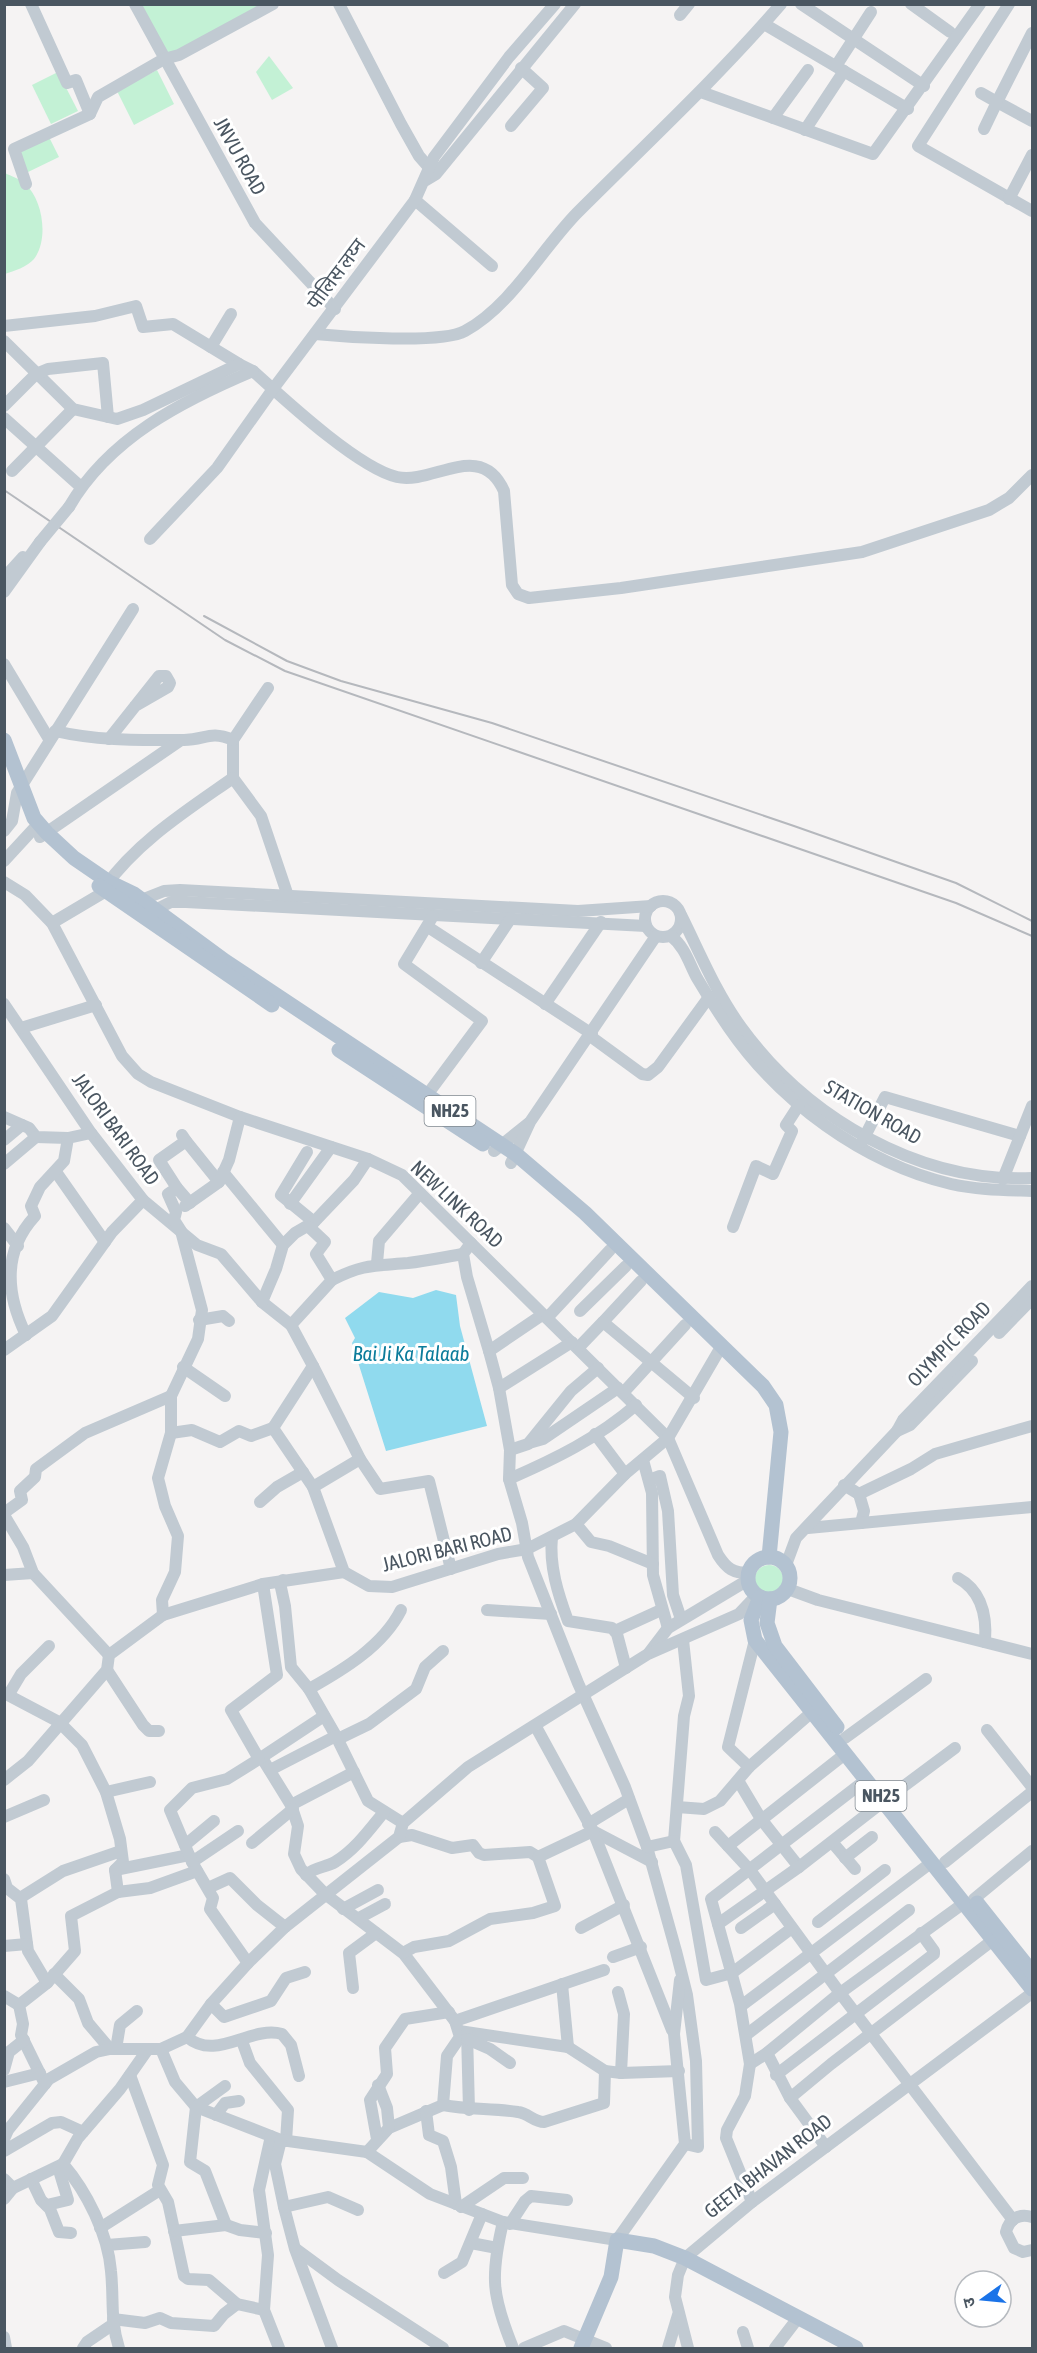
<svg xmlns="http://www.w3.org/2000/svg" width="1037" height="2353" viewBox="0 0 1037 2353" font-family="'Asap Condensed','Noto Sans Devanagari',sans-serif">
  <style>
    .green { fill: #c3f1d5 }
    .water { fill: #90daee }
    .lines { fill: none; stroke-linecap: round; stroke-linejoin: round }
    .minor { stroke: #c1cad2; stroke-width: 12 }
    .major { stroke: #b3c2d1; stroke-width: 15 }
    .rail { stroke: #b5b8bd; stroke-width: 2 }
    .minor-bridge { stroke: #c1cad2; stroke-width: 12 }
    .labels { text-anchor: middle; stroke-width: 6; stroke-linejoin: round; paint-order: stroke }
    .shield { fill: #fff; stroke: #808990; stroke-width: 1.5 }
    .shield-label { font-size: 18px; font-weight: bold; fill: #4a5661 }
    .street-label { font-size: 20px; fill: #4a5661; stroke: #fff }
    .water-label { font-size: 21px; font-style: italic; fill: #0c7c9b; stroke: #fff }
  </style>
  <rect width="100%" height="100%" fill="#f5f3f3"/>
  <g class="green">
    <path d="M135,5h136l-104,53z"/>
    <path d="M269,56l24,32 -21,12 -16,-28z"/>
    <path d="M157,70l17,34 -40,21 -17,-34z"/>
    <path d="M58,72l20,39 -27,13 -19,-39z"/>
    <path d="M49,137l10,20 -33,16 -10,-20z"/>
    <path d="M5,173c6,3 15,6 20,11 18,15 24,56 9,75 -7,8 -20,12 -29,15z"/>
    <circle cx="769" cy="1579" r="14"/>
  </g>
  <path class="water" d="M436,1290l20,5 4,31 27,100 -101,25 -34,-108 3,-5 -10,-20 34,-26 34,6z"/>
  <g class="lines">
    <g class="minor">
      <path d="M31,4l36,79 9,-3 14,34"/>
      <path d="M135,4l120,219 80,86"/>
      <path d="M339,4l62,120 18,32 14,16"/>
      <path d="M801,4l123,82"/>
      <path d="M911,4l39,28"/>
      <path d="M1009,4l-91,142 114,65"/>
      <path d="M680,15l9,-11"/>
      <path d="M764,24l144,85"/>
      <path d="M1032,33l-35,69 35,19"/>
      <path d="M836,66l35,-54"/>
      <path d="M701,92l172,62 107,-150"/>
      <path d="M981,93l16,9 -13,27"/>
      <path d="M773,118l35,-48"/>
      <path d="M511,126l32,-38 -22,-20"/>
      <path d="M805,130l39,-59"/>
      <path d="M426,180l10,-6 139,-170"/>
      <path d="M26,184l-12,-35 76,-35 8,-17 66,-38 15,-4 94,-51"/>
      <path d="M1009,199l23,-44"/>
      <path d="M415,200l77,66"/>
      <path d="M4,326l91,-10 41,-10 7,21 30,-3 66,40"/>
      <path d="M315,334c30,3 127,10 150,-3 46,-25 76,-81 112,-118 69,-69 140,-135 204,-209"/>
      <path d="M4,341l69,68 44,10 26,-9 96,-46 14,7c31,28 105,97 144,106 36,8 84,-38 107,14l8,94 6,9 11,4 92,-10 241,-36 127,-42 20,-12 23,-23"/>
      <path d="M211,347l20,-33"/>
      <path d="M4,406l32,-32 12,-5 55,-6 5,54"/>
      <path d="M4,418l77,69"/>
      <path d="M12,471l61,-62"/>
      <path d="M69,507c40,-69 113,-106 184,-136"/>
      <path d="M150,539l67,-71 56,-79 142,-189 19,-43 75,-100 46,-53"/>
      <path d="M4,578l19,-21"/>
      <path d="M4,592l36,-50"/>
      <path d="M4,664l45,75"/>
      <path d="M55,731c43,10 86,9 129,9 22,0 25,-10 49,0v38l28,38 29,86"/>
      <path d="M109,739l50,-63h7l4,7 -2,4 -33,19"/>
      <path d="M233,740l35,-52"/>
      <path d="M4,831l8,-10 5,-28 116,-184"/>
      <path d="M40,837l141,-97"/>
      <path d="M4,861l35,-38"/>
      <path d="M4,882l21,13 27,28 70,133 16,18 13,8 89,35 128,42 34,16 266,263 50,117c9,14 15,18 31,18"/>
      <path d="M104,888c34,-47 82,-77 129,-110"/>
      <circle cx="663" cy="919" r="18"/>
      <path d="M136,902l28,-11 16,-1 398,21 73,-5"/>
      <path d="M149,913l22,-11h15l460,24"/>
      <path d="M681,915c19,38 35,78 60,112 66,91 178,156 291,151"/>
      <path d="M52,923l54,-32"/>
      <path d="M428,927l164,107"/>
      <path d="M671,936c14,11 18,27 26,42 10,17 21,34 32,50 51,74 134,135 222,156 27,6 54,6 81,7"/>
      <path d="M481,963l30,-45"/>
      <path d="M4,1004l87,129 52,67 54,45 24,9 41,48 29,23 22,41 -40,62 40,59 31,85 25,14 23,1 106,-33 29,-5 49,-25 49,-50 43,-36 53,-91"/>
      <path d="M545,1004l56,-82"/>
      <path d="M21,1028l75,-23"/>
      <path d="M590,1036l52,38 6,1 10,-8 51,-70"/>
      <path d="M427,1095l55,-74 -78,-57 29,-48"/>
      <path d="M4,1117l25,11 7,9 32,1"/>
      <path d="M4,1140l18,-15"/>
      <path d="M186,1141l33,41"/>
      <path d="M862,1142l23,-45 135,39"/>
      <path d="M494,1151l35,-28"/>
      <path d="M307,1152l-26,43 33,27"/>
      <path d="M511,1163l19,-41 126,-186"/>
      <path d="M4,1164l32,-27"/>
      <path d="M56,1172l49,70"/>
      <path d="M223,1172l60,73"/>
      <path d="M1003,1179l29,-73"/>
      <path d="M177,1188l-18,-28 27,-19 -4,-6"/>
      <path d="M290,1204l41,-57"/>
      <path d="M185,1206l34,-24 10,-22 11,-43"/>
      <path d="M733,1227l23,-61 17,8 19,-43 -6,-6 13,-20"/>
      <path d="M4,1228l14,18"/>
      <path d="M471,1243l-8,11 4,23 22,74 53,-36"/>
      <path d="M377,1263l2,-22 41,-48"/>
      <path d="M332,1280c31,-16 42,-14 76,-17 18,-2 37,-6 55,-9"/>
      <path d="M641,1281l-38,41 91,76"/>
      <path d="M262,1302l14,-33 7,-24 12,-12 19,-11 40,-42 14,-21"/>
      <path d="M580,1311l46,-45"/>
      <path d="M547,1318l63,-68"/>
      <path d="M199,1320l24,-4 6,5"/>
      <path d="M291,1325l41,-45 -16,-26 9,-12 -16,-15"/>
      <path d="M999,1333l33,-34"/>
      <path d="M26,1335c-20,-41 -24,-83 9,-119l-4,-10 9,-19 24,-26 4,-23 23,-5"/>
      <path d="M579,1347l24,-25"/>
      <path d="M4,1350l48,-34 60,-84 31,-32"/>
      <path d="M489,1351l10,37 11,62 -1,29 13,44 6,34 50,126 47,104 22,60 29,104 11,44 9,66 2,86 -13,-3"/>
      <path d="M313,1366l47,93 20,30 49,-8 22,88"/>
      <path d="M183,1367l42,29"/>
      <path d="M499,1388l73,-46"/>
      <path d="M623,1393l62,-68"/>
      <path d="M897,1431l13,-6 62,-64"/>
      <path d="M171,1433l21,-3 28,12 19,-11 12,5 22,-8"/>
      <path d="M595,1434l30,40"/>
      <path d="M529,1443l14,-4 75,-51"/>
      <path d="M510,1450l18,-6 43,-53 27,-23"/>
      <path d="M643,1460l9,33 1,82 15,53"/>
      <path d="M509,1479c46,-20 89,-41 127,-74"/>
      <path d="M649,1480l11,-4 8,35 5,84 8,24"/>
      <path d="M844,1485l15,9 52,-25 24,-15 97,-28"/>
      <path d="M313,1487l47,-28"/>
      <path d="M859,1494l5,17 -3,12"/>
      <path d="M260,1502l17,-15 26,-15"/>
      <path d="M4,1513l18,-13 -2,-9 15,-14 1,-8 49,-36 86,-37"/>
      <path d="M4,1515l19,32 10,26 76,82"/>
      <path d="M576,1524l15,18 18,4 44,18"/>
      <path d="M808,1528l224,-21"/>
      <path d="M552,1537c-3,29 6,57 16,84l44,7 5,6 9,34"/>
      <path d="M786,1565l10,-27 101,-107 6,-11 129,-134"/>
      <path d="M4,1575l29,-2"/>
      <path d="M958,1578c24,13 29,38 27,64"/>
      <path d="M283,1580l-3,3 5,23 6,61 18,22 27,47 32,65 35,22"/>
      <path d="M788,1589l30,11 214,54"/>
      <path d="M487,1610l64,4"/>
      <path d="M163,1615l-1,-15 13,-28 3,-36 -13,-30 -7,-28 13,-45v-37l27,-57 4,-29 -21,-79 -7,-11 2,-8 -8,-18 9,-6 13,15"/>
      <path d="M615,1631l46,-21"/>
      <path d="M649,1653l19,-25 80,-48"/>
      <path d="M107,1670l36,55 6,6h10"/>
      <path d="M309,1689c34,-19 74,-43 92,-79"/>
      <path d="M4,1693l55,29 23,23 24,47 14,47 3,23 -8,8 3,22"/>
      <path d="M9,1694l12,-20 28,-28"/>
      <path d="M536,1727l57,104 59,31"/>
      <path d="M987,1730l45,57"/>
      <path d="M845,1738l81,-59"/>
      <path d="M338,1739l31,-15 47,-35 9,-22 18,-16"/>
      <path d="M262,1758l29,47 7,21 -4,28 7,15 24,25 79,60 51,67 5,16 -13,19 -4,49 -54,23 -22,24"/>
      <path d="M259,1759l65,-43"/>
      <path d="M749,1767l-21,-20 27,-107"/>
      <path d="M270,1770l66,-34"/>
      <path d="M4,1780l24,-19 79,-91 2,-15 54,-40 100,-31 81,-12"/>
      <path d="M739,1782l22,37 38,48"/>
      <path d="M106,1792l44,-10"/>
      <path d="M892,1795l63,-47"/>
      <path d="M291,1805l63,-33"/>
      <path d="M677,1807l27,2 16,-8 29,-34 63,-55"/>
      <path d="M4,1817l40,-17"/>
      <path d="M588,1824l41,-25"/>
      <path d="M715,1832l35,38 90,123 173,227"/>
      <path d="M399,1837l13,-2 40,13 21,-3 6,8 5,2 46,-3 8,5"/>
      <path d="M674,1841l10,-125 5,-20 -6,-56"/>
      <path d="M832,1842l23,27"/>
      <path d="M252,1843l41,-34"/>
      <path d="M185,1845l29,-24"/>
      <path d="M728,1846l117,-92"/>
      <path d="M647,1847l27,-6 12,24 20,115 26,-7 60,-45"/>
      <path d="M845,1858l27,-21"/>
      <path d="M192,1862l46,-31"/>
      <path d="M945,1862l87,-70"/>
      <path d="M115,1870l74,-15"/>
      <path d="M306,1875c10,-9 19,-7 29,-13 20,-12 35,-33 49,-50"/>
      <path d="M4,1879l3,9 14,11 7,52 19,32 -28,22 4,19 -2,11 24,49"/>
      <path d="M208,1888l22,-10 27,27 28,22"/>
      <path d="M20,1898l43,-27 58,-20"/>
      <path d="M974,1899l58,-48"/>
      <path d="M343,1909l35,-19"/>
      <path d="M359,1918l26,-14"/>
      <path d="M818,1922l67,-52"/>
      <path d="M718,1924l81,-57 85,-66"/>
      <path d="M581,1928l43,-23"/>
      <path d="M741,1928l34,-24"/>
      <path d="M4,1946l23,-2"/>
      <path d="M403,1953l11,-6 35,-6 41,-22 43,-6 22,-7 -17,-49 55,-26 79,199"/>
      <path d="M613,1957l28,-10"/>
      <path d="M248,1963l-38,-54 3,-11 -21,-36 -22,-52 22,-22 35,-9 32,-20 -28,-49 46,-35 -14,-91"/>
      <path d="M54,1974l25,25 9,24 22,26"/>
      <path d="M47,1983l28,-32 -4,-35 47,-24 32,-4 47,-17"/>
      <path d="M562,1984l6,63"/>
      <path d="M353,1988l-4,-35 27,-20"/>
      <path d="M618,1992l6,22 -3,59"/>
      <path d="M4,1996l15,9"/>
      <path d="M211,2004l13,13 47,-16 15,-23 19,-6"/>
      <path d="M741,2006l191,-144"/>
      <path d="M455,2021l149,-51"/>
      <path d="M459,2031l109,16 37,24 16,2 58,-2"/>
      <path d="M467,2033l2,77"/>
      <path d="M746,2035l163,-125"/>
      <path d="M187,2037c29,25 64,-12 95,-3l9,11 8,31"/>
      <path d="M467,2039l23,10 20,14"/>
      <path d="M242,2041l8,22 38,47 -2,31"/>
      <path d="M116,2049l4,-24 17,-14"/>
      <path d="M161,2049l14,33 21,25 85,33 86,12 63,42 73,28 114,18 68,-96 -11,-110 6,-54"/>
      <path d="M767,2053l23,45 36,49"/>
      <path d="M750,2064l17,-11 73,-60 124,-90"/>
      <path d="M4,2070l5,-18 15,-12"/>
      <path d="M130,2075l33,90 -5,20 10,17 16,74 4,3 21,1 28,24 27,6"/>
      <path d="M776,2075l158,-121v-3l-13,-18"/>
      <path d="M4,2082l36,-9"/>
      <path d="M378,2085l9,23 2,20"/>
      <path d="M225,2086l-29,21 -6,55 15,9 21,54 14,5 26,3"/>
      <path d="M790,2098l41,-34 162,-124"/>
      <path d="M443,2105c26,5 50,3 75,7 10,1 16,10 26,10l60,-19 1,-32"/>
      <path d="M426,2111l3,24 14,6 8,26 5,37"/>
      <path d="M216,2115l9,-12 14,-2"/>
      <path d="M271,2136l-12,54 9,65 -4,55 15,38"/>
      <path d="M4,2139l4,-9 41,-51 47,-27 14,-3h51l26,-12 24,-33 37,-41 37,-36 114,-90 4,-14 65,-56 180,-113 91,-40 18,-19"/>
      <path d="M377,2139l-7,-39 17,-26 -2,-26 20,-29 44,-7"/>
      <path d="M281,2140l-6,24 9,43 11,42 37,99"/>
      <path d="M4,2151l48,-28 9,-1 22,10"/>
      <path d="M4,2179l9,9 -9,11"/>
      <path d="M31,2179l10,21 9,9 9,23 12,1"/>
      <path d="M13,2188l50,-24"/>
      <path d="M752,2202l-26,-64 1,-8 18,-34 5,-32 -10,-60 -29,-105 156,-120"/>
      <path d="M47,2205l21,-5 -10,-33"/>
      <path d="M284,2207l44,-10 30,13"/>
      <path d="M461,2207l43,-29h19"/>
      <path d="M1032,2217c-13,-4 -23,2 -26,15l8,16 9,4 9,-2"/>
      <path d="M503,2222c-13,55 -11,74 10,126"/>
      <path d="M510,2224l15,-23 6,-5 36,4"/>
      <path d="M100,2228l60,-38"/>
      <path d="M174,2231l52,-6"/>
      <path d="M471,2243l26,5"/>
      <path d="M107,2245l38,-3"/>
      <path d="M296,2249l42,31 105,68"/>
      <path d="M444,2273l18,-11 20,-48"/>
      <path d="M113,2319l32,4 15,-5 11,5 43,3 10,-12 13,-10"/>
      <path d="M743,2332l5,16"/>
      <path d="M4,2337l2,11"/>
      <path d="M83,2348l4,-6 25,-17"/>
      <path d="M119,2348c-9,-28 -5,-48 -8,-77 -3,-37 -24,-79 -48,-107l15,-26 42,-49 28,-40"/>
      <path d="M524,2348l40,-17 42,17"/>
      <path d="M668,2348l10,-33"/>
      <path d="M688,2348l-13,-51 3,-22 7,-17 67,-56 280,-209"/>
      <path d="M775,2348l23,-30"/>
    </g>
    <g class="major">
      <path d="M4,740l30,78 13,15 27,25 35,24 25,12 91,67 292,194 68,58 178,173 13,19 5,27 -12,125"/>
      <path d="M99,886l173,119"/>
      <path d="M339,1050l144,94"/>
      <circle cx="769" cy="1578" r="21"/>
      <path d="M760,1597l-9,23 4,20 277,349"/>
      <path d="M770,1599l-3,24 8,23 62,81"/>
      <path d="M977,1903l55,69"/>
      <path d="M581,2348l30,-71 6,-37 37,6 31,12 171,90"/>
    </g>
    <g class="rail">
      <path d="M4,490l221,150 60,31 671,232 76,33"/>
      <path d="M204,616l83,45 54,20 151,42 302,103 162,57 76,38"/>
    </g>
    <path class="minor-bridge" d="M40,542l29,-35"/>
  </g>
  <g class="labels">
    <g class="shield">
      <rect x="424.5" y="1096" width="51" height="30" rx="4.5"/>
      <rect x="855.5" y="1781" width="51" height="30" rx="4.5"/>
    </g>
    <g class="shield-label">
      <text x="450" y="1117">NH25</text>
      <text x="881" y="1802">NH25</text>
    </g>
    <g class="street-label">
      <text transform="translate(240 156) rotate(61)" y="7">JNVU ROAD</text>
      <text transform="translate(336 274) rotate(-53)" y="7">पोलिस लय्न</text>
      <text transform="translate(873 1112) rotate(30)" y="7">STATION ROAD</text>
      <text transform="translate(116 1129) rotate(54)" y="7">JALORI BARI ROAD</text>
      <text transform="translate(457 1204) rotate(43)" y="7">NEW LINK ROAD</text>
      <text transform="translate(949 1344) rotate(-46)" y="7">OLYMPIC ROAD</text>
      <text transform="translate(447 1549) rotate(-14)" y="7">JALORI BARI ROAD</text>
      <text transform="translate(768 2166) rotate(-38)" y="7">GEETA BHAVAN ROAD</text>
    </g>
    <g class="water-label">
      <text x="411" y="1361">Bai Ji Ka Talaab</text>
    </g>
  </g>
  <rect width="1037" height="2353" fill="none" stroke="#4a5661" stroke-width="12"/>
  <g transform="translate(983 2299) rotate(255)"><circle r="28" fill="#ffffff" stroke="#b7bbc0" stroke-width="1.5"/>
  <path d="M0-4.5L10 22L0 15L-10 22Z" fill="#1a73e8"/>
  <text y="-9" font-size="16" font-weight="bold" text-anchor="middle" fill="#4a5661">उ</text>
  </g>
</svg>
